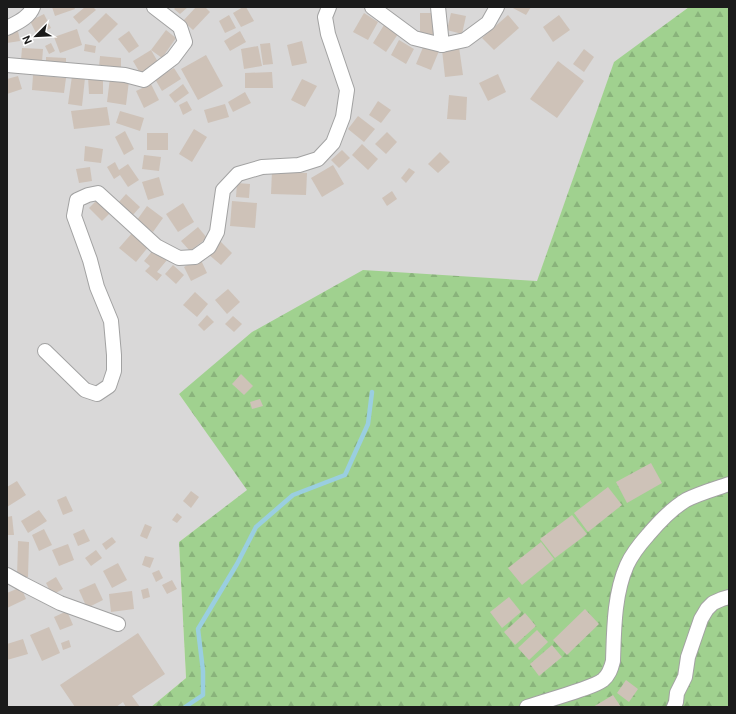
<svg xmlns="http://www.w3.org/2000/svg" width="736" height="714" viewBox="0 0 736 714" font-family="'DM Sans',sans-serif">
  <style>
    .residential { fill: #d9d8d8 }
    .forest { fill: url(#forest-firs) }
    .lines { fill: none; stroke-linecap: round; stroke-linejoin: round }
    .stream { stroke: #9acee0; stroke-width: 4.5 }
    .building { fill: #cec2b8 }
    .street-casing { stroke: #a2a2a2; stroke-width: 16 }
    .street { stroke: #fff; stroke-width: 14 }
  </style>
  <defs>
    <pattern id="forest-firs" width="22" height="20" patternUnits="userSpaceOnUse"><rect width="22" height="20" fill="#a0d18f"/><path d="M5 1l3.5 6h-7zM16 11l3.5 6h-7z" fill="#89b37b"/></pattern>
  </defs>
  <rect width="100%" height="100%" fill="#eee9df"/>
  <path class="residential" d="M7,7h682l-75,56 -77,219 -174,-11 -184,123 69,96 -69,52 7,136 -35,29h-144z"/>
  <path class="forest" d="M689,7h40v700h-578l35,-29 -7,-136 68,-52 -68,-96 73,-62 111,-62 174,11 77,-219z"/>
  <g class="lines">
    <path class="stream" d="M185,707l18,-12v-24l-5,-42 39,-65 19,-37 37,-32 52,-20 23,-51 4,-32"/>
  </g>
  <g class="building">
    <path d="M52,7h22l1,2 -20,7z"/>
    <path d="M85,7h8l3,3 -17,14 -6,-7z"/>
    <path d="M176,7h12l-8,7 -6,-5z"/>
    <path d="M196,7h9l5,5 -17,18 -10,-9z"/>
    <path d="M243,7h3l8,14 -13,6 -8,-14z"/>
    <path d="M511,7h20l-5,8z"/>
    <path d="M106,13l12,11 -19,19 -11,-12z"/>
    <path d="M364,13l14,9 -10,18 -15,-8z"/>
    <rect x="420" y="13" width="13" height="23"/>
    <path d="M451,13l15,3 -4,18 -15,-4z"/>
    <path d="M44,14l7,14 -14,7 -7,-14z"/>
    <path d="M229,15l7,13 -11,5 -6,-12z"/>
    <path d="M508,15l11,13 -25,22 -12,-12z"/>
    <path d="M559,15l11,15 -17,12 -10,-15z"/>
    <path d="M384,25l14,9 -12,18 -13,-9z"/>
    <path d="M77,29l5,16 -22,8 -6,-16z"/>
    <path d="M166,30l10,8 -14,20 -11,-8z"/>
    <path d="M18,31l2,10 -13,2v-10z"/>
    <path d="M129,31l10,15 -10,7 -11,-14z"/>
    <path d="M240,31l6,11 -16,9 -6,-10z"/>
    <path d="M399,40l15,9 -8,15 -15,-9z"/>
    <path d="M302,41l5,22 -15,3 -5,-21z"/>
    <path d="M51,43l4,8 -6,3 -4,-8z"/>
    <path d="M270,43l3,21 -10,1 -3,-21z"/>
    <path d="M85,44l11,2 -1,7 -11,-2z"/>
    <path d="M424,45l15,6 -8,19 -15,-6z"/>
    <path d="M258,46l4,20 -18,3 -3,-20z"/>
    <path d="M459,47l4,28 -18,2 -3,-27z"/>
    <path d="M22,48l21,1 -1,13 -21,-2z"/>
    <path d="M584,49l10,8 -10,15 -11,-8z"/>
    <path d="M151,50l7,12 -18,11 -7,-12z"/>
    <path d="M206,55l17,31 -25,14 -17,-31z"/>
    <path d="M100,56l21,2v10l-22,-1z"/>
    <path d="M46,57l20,1v7l-20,-1z"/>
    <path d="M558,61l26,20 -27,37 -27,-19z"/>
    <path d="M174,68l7,11 -19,12 -7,-12z"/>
    <path d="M272,72l1,16h-28v-15z"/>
    <path d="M498,74l8,18 -18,9 -9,-18z"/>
    <path d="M33,75l33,3 -2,15 -32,-3z"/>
    <path d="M18,76l4,13 -15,5v-15z"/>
    <path d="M72,76l13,2 -3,28 -14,-2z"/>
    <path d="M88,76h15v18h-14z"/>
    <path d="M110,78l19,3 -3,24 -19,-3z"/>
    <path d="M302,79l15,7 -12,21 -14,-7z"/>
    <path d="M151,84l8,16 -15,8 -8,-17z"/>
    <path d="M183,84l6,9 -14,10 -6,-8z"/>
    <path d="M245,92l6,11 -18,9 -5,-10z"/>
    <path d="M449,95l18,2 -1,23 -19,-1z"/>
    <path d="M187,101l5,9 -9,5 -4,-10z"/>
    <path d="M378,101l13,9 -10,13 -12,-8z"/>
    <path d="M225,104l4,13 -21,6 -4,-13z"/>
    <path d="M107,107l3,18 -36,4 -3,-18z"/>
    <path d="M120,111l24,7 -4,13 -24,-8z"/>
    <path d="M358,116l17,13 -11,13 -16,-13z"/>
    <path d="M194,129l13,8 -15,25 -13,-8z"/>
    <path d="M125,131l9,18 -10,6 -9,-18z"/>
    <path d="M387,132l10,10 -11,12 -11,-10z"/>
    <rect x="147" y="133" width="21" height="17"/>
    <path d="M362,144l16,15 -10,11 -16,-15z"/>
    <path d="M85,146l18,3 -2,14 -17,-2z"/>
    <path d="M342,150l8,8 -11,10 -8,-8z"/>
    <path d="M440,152l10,10 -12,11 -10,-9z"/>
    <path d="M144,155l17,2 -2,14 -17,-2z"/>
    <path d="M115,162l4,8 9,-6 11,16 -11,7 -8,-12 -6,4 -7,-12z"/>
    <path d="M333,165l11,19 -22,13 -11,-19z"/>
    <path d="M90,167l2,14 -13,2 -3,-14z"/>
    <path d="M409,168l6,4 -9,11 -5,-5z"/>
    <path d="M272,171l35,2 -1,22 -35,-1z"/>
    <path d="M159,177l5,18 -16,5 -6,-18z"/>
    <path d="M237,183l13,1 -1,14 -13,-1z"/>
    <path d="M392,191l5,8 -10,7 -5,-8z"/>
    <path d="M126,194l14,13 -8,9 -14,-13z"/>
    <path d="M98,199l13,13 -9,9 -13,-13z"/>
    <path d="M232,201l25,2 -2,25 -25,-2z"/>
    <path d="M183,203l11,19 -16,10 -12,-18z"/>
    <path d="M147,206l16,12 -10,14 -16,-12z"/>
    <path d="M198,227l9,11 -17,13 -9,-10z"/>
    <path d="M133,232l16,14 -13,16 -17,-14z"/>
    <path d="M220,241l12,12 -11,12 -13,-11z"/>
    <path d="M154,249l13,11 -10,12 5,3 -5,6 -12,-10 5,-5 -6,-5z"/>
    <path d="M200,258l7,15 -16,8 -7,-14z"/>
    <path d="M173,265l11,10 -8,9 -11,-10z"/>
    <path d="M228,289l12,13 -13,12 -12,-14z"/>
    <path d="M195,292l13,12 -11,13 -14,-12z"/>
    <path d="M207,315l7,7 -10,9 -6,-6z"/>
    <path d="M233,316l9,8 -8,8 -9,-8z"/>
    <path d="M241,374l12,12 -9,9 -12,-11z"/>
    <path d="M260,399l3,7 -11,3 -2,-7z"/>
    <path d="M651,463l11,20 -35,20 -11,-21z"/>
    <path d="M17,481l9,14 -19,12v-20z"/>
    <path d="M608,487l14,18 -34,27 -14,-19z"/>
    <path d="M191,491l8,6 -8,11 -8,-7z"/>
    <path d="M66,496l7,15 -10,4 -6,-15z"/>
    <path d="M39,510l8,11 -19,12 -7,-12z"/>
    <path d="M177,513l5,4 -5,6 -5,-3z"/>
    <path d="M572,515l15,19 -32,24 -15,-19z"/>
    <path d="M12,516l2,19h-7v-18z"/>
    <path d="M145,524l7,3 -5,12 -7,-3z"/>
    <path d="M44,529l8,16 -13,6 -7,-16z"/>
    <path d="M84,529l6,12 -12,5 -5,-12z"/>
    <path d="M112,537l4,5 -10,8 -4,-6z"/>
    <path d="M18,541l11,1 -1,35h-11z"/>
    <path d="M541,542l13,17 -32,26 -14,-17z"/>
    <path d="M68,544l6,16 -15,6 -7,-16z"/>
    <path d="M96,550l6,8 -11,8 -6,-8z"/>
    <path d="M145,556l9,2 -4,10 -8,-3z"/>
    <path d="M118,563l9,17 -15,8 -9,-17z"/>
    <path d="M159,570l4,8 -7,4 -4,-9z"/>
    <path d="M56,577l7,12 -11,6 -6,-12z"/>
    <path d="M172,580l5,9 -10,5 -5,-9z"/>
    <path d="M95,583l8,17 -16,8 -8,-18z"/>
    <path d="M21,587l5,12 -19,9v-15z"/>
    <path d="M148,588l2,9 -7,2 -2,-9z"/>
    <path d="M132,591l2,18 -23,3 -2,-18z"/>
    <path d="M509,597l12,15 -19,16 -12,-16z"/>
    <path d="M585,609l14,15 -32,31 -14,-15z"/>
    <path d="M67,611l6,14 -13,5 -6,-13z"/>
    <path d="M525,613l11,13 -21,19 -11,-13z"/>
    <path d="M49,627l11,26 -18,8 -12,-26z"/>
    <path d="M537,630l11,12 -19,18 -11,-12z"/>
    <path d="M138,633l27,41 -33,22 8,11h-14l-3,-5 -7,5h-41l-15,-22z"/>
    <path d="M23,639l5,15 -21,6v-16z"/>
    <path d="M69,640l2,7 -8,3 -2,-7z"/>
    <path d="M552,645l10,12 -23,19 -9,-12z"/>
    <path d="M626,680l12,9 -9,13 -12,-9z"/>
    <path d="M613,695l8,12h-28z"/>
  </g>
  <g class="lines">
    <defs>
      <g id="street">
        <path d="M372,7l42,31 28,7 23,-5 23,-17 9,-16"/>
        <path d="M438,7l4,38"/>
        <path d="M7,28c9,-5 22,-10 26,-21"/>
        <path d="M7,65l118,10 19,5 29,-22 12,-16 -5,-15 -26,-20"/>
        <path d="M45,351l40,39 12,4 12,-8 5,-15v-16l-3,-34 -14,-34 -7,-27 -16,-44 3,-16 11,-5 10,-2 58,53 23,12 16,-1 14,-10 8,-15 6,-42 15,-16 24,-7 37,-2 19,-6 15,-16 10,-26 4,-27 -19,-56 -3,-17 4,-10"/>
        <path d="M7,575l16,9 37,19 58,21"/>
        <path d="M527,707c18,-6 36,-11 53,-17 8,-3 16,-5 23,-10 6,-5 8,-11 10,-19 1,-31 1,-67 14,-96 5,-11 13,-21 21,-30 11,-13 23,-26 38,-35 14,-7 29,-11 43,-16"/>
        <path d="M674,707l2,-5 1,-9 8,-16 3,-20 13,-38 6,-10 6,-6 9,-4 7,-2"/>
      </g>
    </defs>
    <use href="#street" class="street-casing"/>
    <use href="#street" class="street"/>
  </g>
  <rect width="736" height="714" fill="none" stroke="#1b1b1b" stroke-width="16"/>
  <g transform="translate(36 36) rotate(246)" stroke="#ffffff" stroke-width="3" paint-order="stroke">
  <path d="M0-3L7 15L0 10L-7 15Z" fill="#1b1b1b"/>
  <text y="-6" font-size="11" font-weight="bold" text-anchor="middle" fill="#1b1b1b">N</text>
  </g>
</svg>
